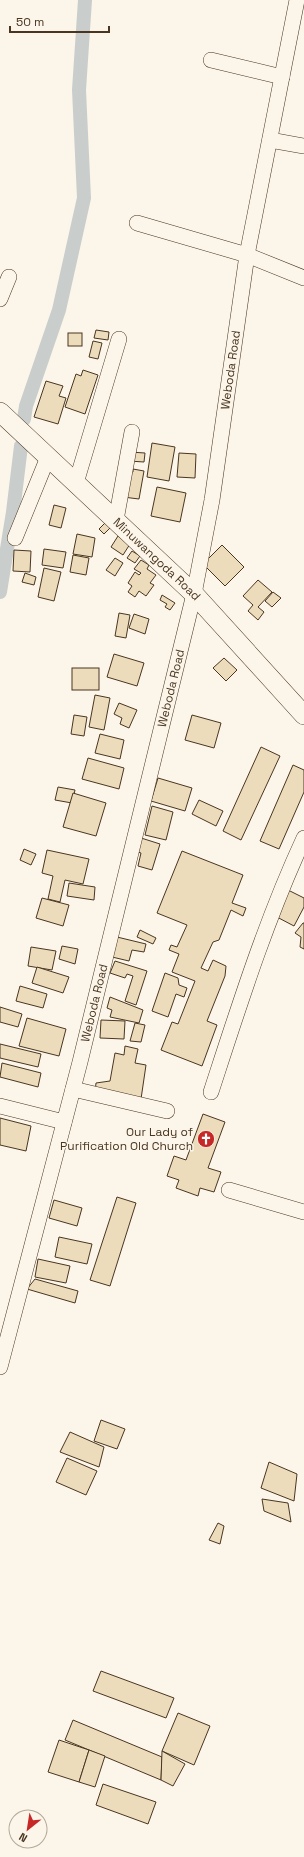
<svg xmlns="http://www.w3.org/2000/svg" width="304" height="1857" viewBox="0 0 304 1857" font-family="'Space Grotesk',sans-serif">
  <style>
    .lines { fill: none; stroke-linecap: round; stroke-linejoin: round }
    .canal { stroke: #c9cecd; stroke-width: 14 }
    .building { fill: #ecdcbc; stroke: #4a3520 }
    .minor-casing { stroke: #4a3520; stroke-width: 16 }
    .major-casing { stroke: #4a3520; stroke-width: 20 }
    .minor { stroke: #fbf6e9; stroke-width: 15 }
    .major { stroke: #fbf6e9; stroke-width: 19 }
    .labels { text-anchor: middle; stroke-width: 3; stroke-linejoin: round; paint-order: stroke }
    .street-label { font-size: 12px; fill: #4a3520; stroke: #fbf6e9 }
    .poi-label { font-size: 12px; fill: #4a3520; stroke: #fbf6e9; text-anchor: end }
  </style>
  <rect width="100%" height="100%" fill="#fbf6e9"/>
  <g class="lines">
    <g class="canal">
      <path d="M24,419l2,-13 33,-96 25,-112 -5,-108 6,-90"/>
      <path d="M0,592l13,-80 8,-66"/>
    </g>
  </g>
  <g class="building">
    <path d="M96,330l13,2 -1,8 -14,-2z"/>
    <rect x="68" y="333" width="14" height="13"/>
    <path d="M93,341l9,2 -4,16 -9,-2z"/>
    <path d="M83,370l15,5 -13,39 -20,-7 11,-33 5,2z"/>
    <path d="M46,381l17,5 -4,10 7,2 -8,26 -24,-7z"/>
    <path d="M152,443l23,4 -6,34 -22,-4z"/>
    <path d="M130,452l15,1 -1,9 -15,-1z"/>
    <path d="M179,453l17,1 -1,24 -18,-1z"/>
    <path d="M133,469l11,2 -5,28 -16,-2 4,-26 6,1z"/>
    <path d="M157,487l29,6 -6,29 -29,-6z"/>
    <path d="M54,505l12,3 -5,20 -12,-3z"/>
    <path d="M106,522l5,5 -7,7 -5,-5z"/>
    <path d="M77,534l18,4 -3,19 -19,-3z"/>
    <path d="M118,536l12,8 -7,11 -12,-8z"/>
    <path d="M222,545l22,22 -19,19 -22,-22z"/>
    <path d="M44,549l22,3 -3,16 -21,-3z"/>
    <path d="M14,550l17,1 -1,21 -17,-1z"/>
    <path d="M132,551l8,5 -5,7 -8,-5z"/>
    <path d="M73,555l16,3 -3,17 -16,-3z"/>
    <path d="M115,558l8,5 -8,13 -9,-6z"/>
    <path d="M141,560l8,5 -2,4 9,6 -6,8 4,2 -8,11 -7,-5 -4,6 -7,-5 4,-6 -4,-3 7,-11 4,3 2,-2 -7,-4z"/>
    <path d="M44,568l17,4 -7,29 -16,-4z"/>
    <path d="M25,573l11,4 -2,8 -12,-3z"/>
    <path d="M258,580l14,12 -14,15 6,5 -6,8 -10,-9 5,-6 -10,-9z"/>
    <path d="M273,592l8,6 -9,9 -7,-6z"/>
    <path d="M162,595l13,8 -5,7 -5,-3 2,-3 -7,-4z"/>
    <path d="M119,613l11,2 -4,23 -11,-2z"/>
    <path d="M134,614l15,5 -4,15 -16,-6z"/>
    <path d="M114,654l30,9 -7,23 -30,-9z"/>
    <path d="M224,658l13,12 -11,11 -13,-13z"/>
    <rect x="72" y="668" width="27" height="22"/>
    <path d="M95,695l15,3 -6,32 -15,-3z"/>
    <path d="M119,703l18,7 -8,18 -9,-4 2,-6 -8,-4z"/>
    <path d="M74,715l13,2 -3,19 -13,-2z"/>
    <path d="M192,715l29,8 -7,25 -29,-8z"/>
    <path d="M100,734l24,6 -4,19 -25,-6z"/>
    <path d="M261,747l19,9 -39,84 -18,-9z"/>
    <path d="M88,758l36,10 -5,21 -37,-10z"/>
    <path d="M293,765l11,5v22l-25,57 -19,-8z"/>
    <path d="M158,778l34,10 -7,23 -34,-10z"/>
    <path d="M58,787l17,3 -3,13 -17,-3z"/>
    <path d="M73,793l33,10 -10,33 -33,-9z"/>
    <path d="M199,800l24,11 -7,15 -24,-12z"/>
    <path d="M152,806l21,6 -7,28 -21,-5z"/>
    <path d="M138,837l22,7 -8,26 -14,-4 3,-13 -7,-2z"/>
    <path d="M24,849l12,5 -5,11 -11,-5z"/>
    <path d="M47,850l42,9 -6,25 -18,-4 -5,22 -12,-3 5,-23 -11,-3z"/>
    <path d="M182,851l61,24 -11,28 14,5 -3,8 -12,-6 -12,30 -6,2 -12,26 7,3 5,-11 13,6 -1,10 -18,45 10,4 -15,41 -41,-16 11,-28 6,2 17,-43 -23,-9 7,-18 -10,-4 2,-5 6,2 10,-22 -30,-12z"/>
    <path d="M69,883l26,4 -1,13 -27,-4z"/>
    <path d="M288,890l16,8v9l-10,19 -19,-10z"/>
    <path d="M42,898l27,7 -6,21 -27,-8z"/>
    <path d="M303,923h1v26l-4,-2 1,-10 -6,-4z"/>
    <path d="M140,930l16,8 -3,6 -16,-7z"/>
    <path d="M117,937l29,7 -2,8 -12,-2 -3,11 -17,-4z"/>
    <path d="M62,946l16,3 -3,15 -16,-5z"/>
    <path d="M31,947l25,4 -4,19 -24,-4z"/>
    <path d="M115,961l32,10 -11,34 -11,-4 8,-25 -6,-2 -2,4 -15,-5z"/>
    <path d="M37,967l32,10 -6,16 -31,-10z"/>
    <path d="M165,973l13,5 1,7 8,3 -3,9 -8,-3 -8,23 -16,-6z"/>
    <path d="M20,986l27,8 -4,14 -27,-7z"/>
    <path d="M110,997l33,13 -4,13 -29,-6 2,-7 -5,-2z"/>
    <path d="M0,1007l22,7 -4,13 -18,-5z"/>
    <path d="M27,1018l39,11 -7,27 -40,-10z"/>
    <path d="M101,1020l24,1 -1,18 -24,-1z"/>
    <path d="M135,1023l10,2 -4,17 -11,-1z"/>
    <path d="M0,1044l41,10 -3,13 -38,-9z"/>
    <path d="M125,1046l13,3 -3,14 11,2 -5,34 -46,-7 1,-9 14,-2 5,-28 9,2z"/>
    <path d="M2,1063l39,10 -3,14 -38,-10z"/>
    <path d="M203,1114l22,8 -17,46 13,4 -7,20 -14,-4 -2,8 -22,-8 3,-8 -12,-4 7,-20 12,4z"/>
    <path d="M0,1118l31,8 -5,25 -26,-6z"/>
    <path d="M117,1197l19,6 -26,83 -20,-6z"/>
    <path d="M54,1200l28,8 -5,18 -28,-8z"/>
    <path d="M59,1237l33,7 -5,20 -32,-7z"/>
    <path d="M38,1259l32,7 -4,17 -31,-6z"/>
    <path d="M35,1279l43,12 -3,12 -48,-14z"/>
    <path d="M101,1420l24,9 -8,20 -23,-8z"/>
    <path d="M70,1432l34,15 -5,20 -39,-15z"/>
    <path d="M67,1458l30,13 -11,24 -30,-13z"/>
    <path d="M269,1462l28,12 -3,27 -33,-13z"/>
    <path d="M262,1499l26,4 3,19 -27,-11z"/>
    <path d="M218,1523l6,3 -4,18 -11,-4z"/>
    <path d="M101,1671l73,27 -8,20 -73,-27z"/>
    <path d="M178,1713l32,13 -16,39 -32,-14z"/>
    <path d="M73,1720l89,37 -1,23 -96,-40z"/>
    <path d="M59,1740l30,10 -10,32 -31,-10z"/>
    <path d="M89,1750l16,6 -10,31 -16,-5z"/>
    <path d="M162,1751l23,13 -12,22 -12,-6z"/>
    <path d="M103,1784l53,18 -8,22 -52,-19z"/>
  </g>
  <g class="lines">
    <defs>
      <g id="minor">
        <path d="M211,60l71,17"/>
        <path d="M270,140l34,6"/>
        <path d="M137,223l110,32 57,23"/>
        <path d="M0,299l9,-22"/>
        <path d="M76,483l43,-144"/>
        <path d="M116,520l16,-88"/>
        <path d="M15,538l33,-81"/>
        <path d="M73,1089l94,22"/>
        <path d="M211,1092c28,-86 55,-172 93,-254"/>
        <path d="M0,1106l64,16"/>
        <path d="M229,1190l75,22"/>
        <path id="s1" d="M0,1367l80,-305 114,-468 18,-94 35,-245 50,-255"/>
      </g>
      <g id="major">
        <path id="s2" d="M0,412l194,182 110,121"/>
      </g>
    </defs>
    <use href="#minor" class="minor-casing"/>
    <use href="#major" class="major-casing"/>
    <use href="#minor" class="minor"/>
    <use href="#major" class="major"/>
  </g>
  <defs>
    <symbol id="church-disc" viewBox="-11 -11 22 22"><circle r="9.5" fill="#c62828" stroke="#fbf6e9"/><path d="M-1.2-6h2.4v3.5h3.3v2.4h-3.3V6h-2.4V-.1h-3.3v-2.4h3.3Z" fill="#fff"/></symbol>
  </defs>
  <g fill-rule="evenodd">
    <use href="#church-disc" x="196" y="1129" width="20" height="20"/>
  </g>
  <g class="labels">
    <g class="street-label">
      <text dy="4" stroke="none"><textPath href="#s1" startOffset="1024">Weboda Road</textPath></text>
      <text dy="4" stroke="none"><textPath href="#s2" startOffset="215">Minuwangoda Road</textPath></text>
      <text dy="4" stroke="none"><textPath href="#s1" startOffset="700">Weboda Road</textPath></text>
      <text dy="4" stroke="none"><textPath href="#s1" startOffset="376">Weboda Road</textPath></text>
    </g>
    <g class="poi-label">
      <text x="193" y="1136">Our Lady of<tspan x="193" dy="14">Purification Old Church</tspan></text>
    </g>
  </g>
  <g transform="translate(28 1829) rotate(210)"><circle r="19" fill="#fbf6e9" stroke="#b4a999"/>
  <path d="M0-3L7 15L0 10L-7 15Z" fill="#c62828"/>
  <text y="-6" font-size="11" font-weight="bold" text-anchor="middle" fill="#4a3520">N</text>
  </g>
  <path d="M10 26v6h99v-6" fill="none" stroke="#4a3520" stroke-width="2"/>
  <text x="16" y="26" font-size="12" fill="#4a3520" stroke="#fbf6e9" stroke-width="3" paint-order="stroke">50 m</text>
</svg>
